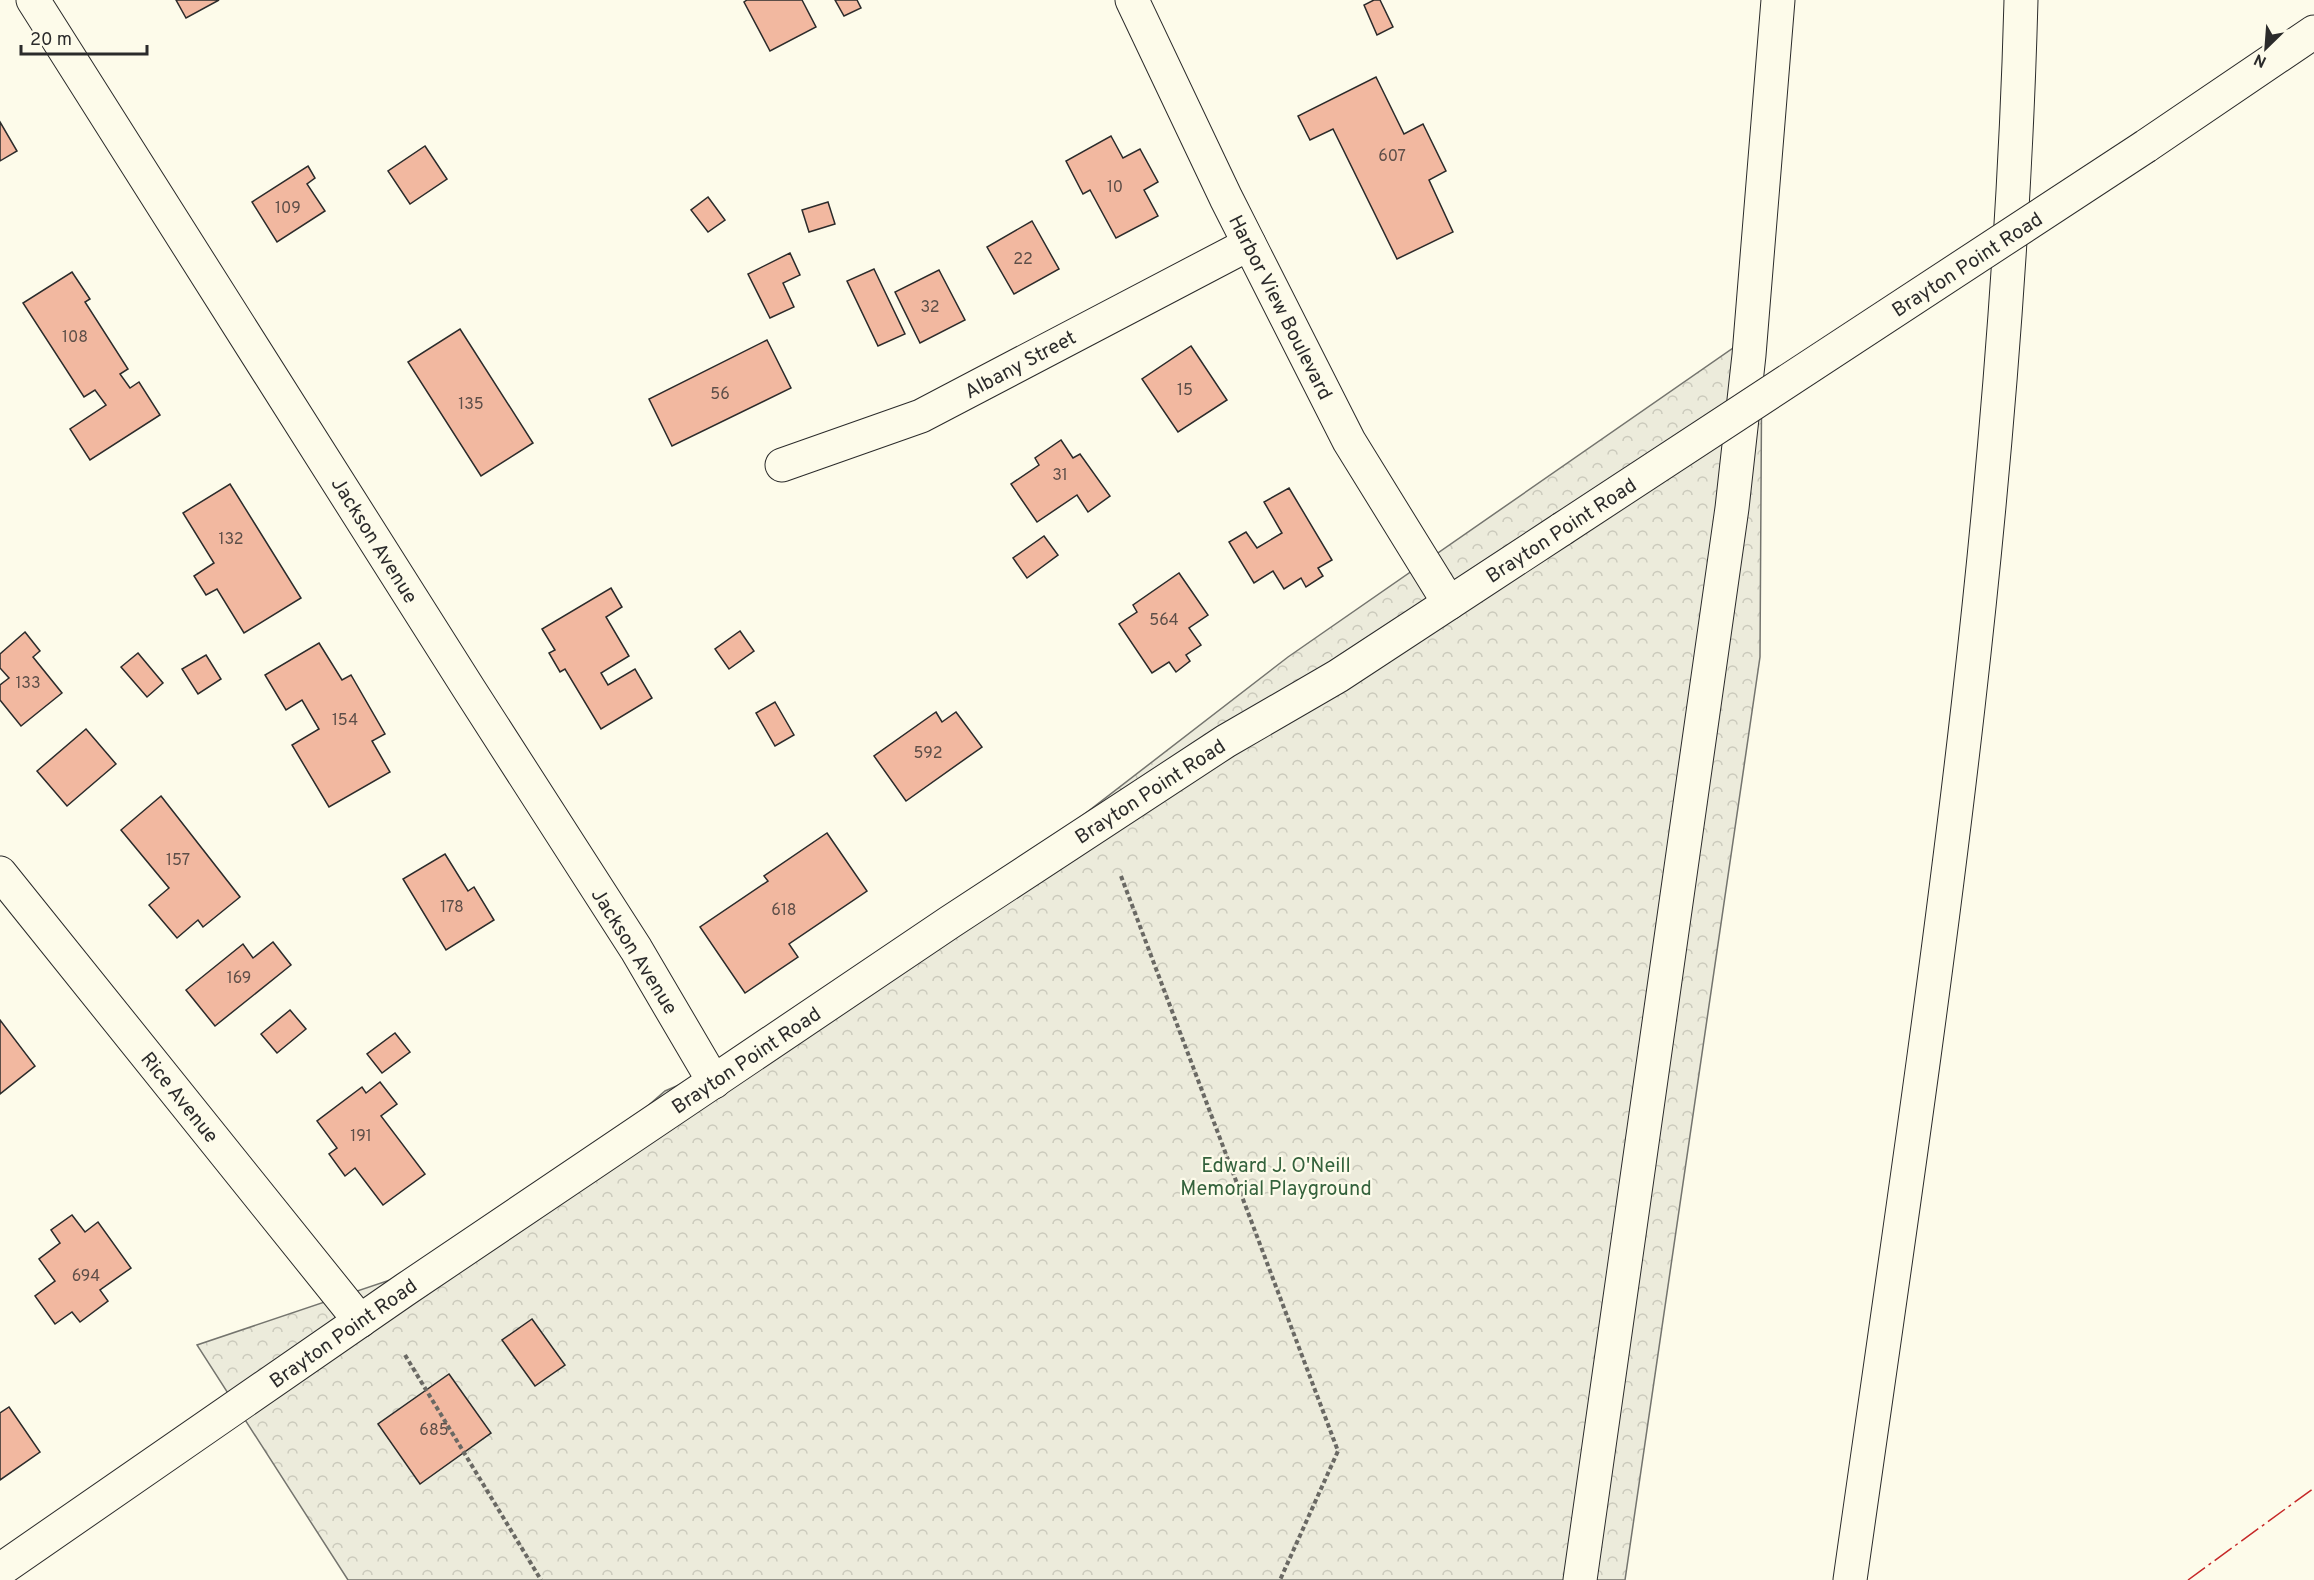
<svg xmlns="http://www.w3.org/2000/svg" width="2314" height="1580" viewBox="0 0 2314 1580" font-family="Overpass,sans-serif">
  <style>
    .forest { fill: url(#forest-crowns); stroke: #74746e; stroke-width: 1.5 }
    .building { fill: #f2b8a0; stroke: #2b2b2b; stroke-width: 1.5 }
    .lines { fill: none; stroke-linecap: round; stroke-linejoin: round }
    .minor-casing { stroke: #2b2b2b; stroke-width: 35 }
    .highway-casing { stroke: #2b2b2b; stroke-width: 35 }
    .path { stroke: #6a6964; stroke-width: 4; stroke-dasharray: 4.5 3; stroke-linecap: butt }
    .minor { stroke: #fdfbea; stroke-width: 33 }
    .highway { stroke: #fdfbea; stroke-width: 33 }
    .minor-bridge-casing { stroke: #2b2b2b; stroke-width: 35; stroke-linecap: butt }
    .minor-bridge { stroke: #fdfbea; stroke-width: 33 }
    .power { stroke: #c62828; stroke-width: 1.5; stroke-dasharray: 21 4.5 3 4.5; stroke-linecap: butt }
    .labels { text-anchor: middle; stroke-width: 4.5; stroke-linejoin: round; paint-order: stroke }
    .number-label { font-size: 16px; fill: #5d4e48 }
    .street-label { font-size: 20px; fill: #2b2b2b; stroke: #fdfbea }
    .park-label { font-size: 20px; fill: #34623c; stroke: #fdfbea }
  </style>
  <defs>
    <pattern id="forest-crowns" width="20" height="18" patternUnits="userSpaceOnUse" patternTransform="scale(1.5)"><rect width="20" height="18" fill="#ecebdb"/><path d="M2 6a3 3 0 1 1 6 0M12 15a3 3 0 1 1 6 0" fill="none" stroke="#cbcabc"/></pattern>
  </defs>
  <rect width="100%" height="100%" fill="#fdfbea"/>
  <path class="forest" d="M1762,328l-2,329 -135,923h-1277l-151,-235 288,-97 180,-157 136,-58 487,-376z"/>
  <g class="building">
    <path d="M176,0h43l-33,18z"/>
    <path d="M747,0h55l14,27 -46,24 -26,-49z"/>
    <path d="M835,0h22l4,8 -17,8z"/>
    <path d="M1374,0h6l13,27 -16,8 -13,-30z"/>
    <path d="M1376,77l28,57 19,-10 23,47 -17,9 24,52 -56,27 -64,-130 -23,11 -12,-24z"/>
    <path d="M0,122l17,29 -17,10z"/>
    <path d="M1111,136l12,22 17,-9 18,33 -14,8 14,26 -42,22 -26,-48 -7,4 -17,-33z"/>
    <path d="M425,146l22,33 -37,25 -22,-33z"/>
    <path d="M308,166l7,12 -8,6 18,27 -48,31 -25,-40z"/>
    <path d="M708,197l17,23 -17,12 -17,-22z"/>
    <path d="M828,202l7,22 -26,8 -7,-22z"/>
    <path d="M1032,221l27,48 -45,25 -27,-47z"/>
    <path d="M790,253l10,22 -17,8 11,24 -24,11 -22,-44z"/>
    <path d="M874,269l31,65 -27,12 -31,-65z"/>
    <path d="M939,270l26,50 -45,23 -25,-51z"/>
    <path d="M72,272l18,27 -5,3 43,67 -8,5 10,14 9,-6 21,33 -70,45 -20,-31 36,-24 -11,-15 -11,7 -61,-94z"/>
    <path d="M460,329l73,114 -52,33 -73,-114z"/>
    <path d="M767,340l24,48 -119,58 -23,-47z"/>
    <path d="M1191,346l36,54 -49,32 -36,-53z"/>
    <path d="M1061,440l12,18 7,-4 30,42 -22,16 -11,-17 -40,27 -26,-38 28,-19 -4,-7z"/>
    <path d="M230,484l71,114 -57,35 -27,-44 -11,6 -12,-19 20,-13 -31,-50z"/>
    <path d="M1289,488l43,72 -14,8 5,8 -17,11 -5,-9 -17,11 -11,-18 -19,12 -25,-41 17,-10 11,16 25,-15 -18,-31z"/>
    <path d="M1044,536l14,19 -31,23 -14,-20z"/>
    <path d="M1179,573l29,42 -19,13 12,17 -15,10 4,6 -14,11 -7,-10 -17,11 -33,-49 18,-12 -4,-7z"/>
    <path d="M611,588l11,19 -16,10 23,39 -28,17 7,12 27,-16 17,29 -51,31 -36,-60 -5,3 -11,-19 6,-3 -13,-21z"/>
    <path d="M740,631l14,20 -25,18 -14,-20z"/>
    <path d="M25,632l15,19 -7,6 29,36 -41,33 -21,-26v-15l9,-7 -9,-10v-14z"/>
    <path d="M319,643l23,37 9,-5 34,59 -13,7 18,31 -61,35 -37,-62 27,-16 -17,-29 -16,10 -21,-35z"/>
    <path d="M138,653l25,30 -16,14 -26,-30z"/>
    <path d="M206,655l15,24 -23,15 -16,-25z"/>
    <path d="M775,702l19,33 -19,11 -19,-33z"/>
    <path d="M936,712l6,10 14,-10 26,35 -76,54 -32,-45z"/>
    <path d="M86,729l30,35 -49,42 -30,-35z"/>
    <path d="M161,796l79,101 -37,30 -5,-7 -21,18 -28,-33 20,-17 -48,-58z"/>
    <path d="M827,833l40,58 -78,53 9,13 -53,36 -45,-66 68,-46 -4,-5z"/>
    <path d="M445,854l23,37 6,-4 20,33 -48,30 -43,-71z"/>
    <path d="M273,942l18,23 -76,61 -29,-36 57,-46 10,14z"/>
    <path d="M290,1010l16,19 -29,24 -16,-19z"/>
    <path d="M0,1020l35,46 -35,28z"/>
    <path d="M395,1033l15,19 -28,21 -15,-19z"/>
    <path d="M380,1082l17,22 -16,12 44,58 -42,31 -28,-37 -10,8 -16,-22 8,-6 -20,-27 45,-34 4,6z"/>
    <path d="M72,1215l13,17 13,-10 33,46 -31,22 8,11 -28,21 -8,-10 -17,12 -20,-28 20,-15 -16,-22 21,-16 -9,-13z"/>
    <path d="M532,1319l33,46 -30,21 -33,-46z"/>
    <path d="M449,1374l42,59 -71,51 -42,-60z"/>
    <path d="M9,1407l31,45 -40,28v-67z"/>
  </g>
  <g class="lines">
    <defs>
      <g id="minor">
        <path d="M33,0l436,689 167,260 78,133"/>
        <path d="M1132,0l94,198 123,243 100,162"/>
        <path d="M2146,146l168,-114"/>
        <path d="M782,465l139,-49 328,-172"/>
        <path d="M0,873l360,448"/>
        <path d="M0,1570l406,-281 544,-367 276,-181 112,-65 224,-147"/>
      </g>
      <g id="highway">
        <path d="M1580,1580l152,-1072 17,-153 29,-355"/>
        <path d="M1850,1580c74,-524 157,-1050 171,-1580"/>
      </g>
    </defs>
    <use href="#minor" class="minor-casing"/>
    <use href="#highway" class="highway-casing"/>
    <g class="path">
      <path d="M1121,876l217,575 -58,129"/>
      <path d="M405,1355l136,225"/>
    </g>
    <use href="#minor" class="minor"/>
    <use href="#highway" class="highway"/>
    <defs>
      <path id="minor-bridge" d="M1562,529l584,-383"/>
    </defs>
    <use href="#minor-bridge" class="minor-bridge-casing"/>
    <use href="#minor-bridge" class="minor-bridge"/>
    <path class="power" d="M2188,1580l126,-92"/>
  </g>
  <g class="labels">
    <g class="number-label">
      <text x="1392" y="161">607</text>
      <text x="1115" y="192">10</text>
      <text x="288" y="213">109</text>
      <text x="1023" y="264">22</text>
      <text x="930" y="312">32</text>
      <text x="75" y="342">108</text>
      <text x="1185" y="395">15</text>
      <text x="720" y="399">56</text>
      <text x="471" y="409">135</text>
      <text x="1060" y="480">31</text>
      <text x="231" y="544">132</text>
      <text x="1164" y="625">564</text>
      <text x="28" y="688">133</text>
      <text x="345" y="725">154</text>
      <text x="928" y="758">592</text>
      <text x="178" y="865">157</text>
      <text x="452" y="912">178</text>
      <text x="784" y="915">618</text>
      <text x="239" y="983">169</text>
      <text x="361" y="1141">191</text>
      <text x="86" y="1281">694</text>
      <text x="434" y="1435">685</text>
    </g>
    <g class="street-label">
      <text transform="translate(1967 264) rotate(-33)" y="7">Brayton Point Road</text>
      <text transform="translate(1281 307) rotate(63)" y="7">Harbor View Boulevard</text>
      <text transform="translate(1020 364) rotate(-28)" y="7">Albany Street</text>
      <text transform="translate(1561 530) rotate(-33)" y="7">Brayton Point Road</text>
      <text transform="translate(375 540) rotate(58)" y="7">Jackson Avenue</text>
      <text transform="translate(1150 791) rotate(-33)" y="7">Brayton Point Road</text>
      <text transform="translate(635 951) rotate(58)" y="7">Jackson Avenue</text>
      <text transform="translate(746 1060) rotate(-34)" y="7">Brayton Point Road</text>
      <text transform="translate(180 1097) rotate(51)" y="7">Rice Avenue</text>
      <text transform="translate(343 1333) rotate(-35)" y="7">Brayton Point Road</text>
    </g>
    <g class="park-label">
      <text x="1276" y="1172">Edward J. O'Neill<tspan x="1276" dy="23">Memorial Playground</tspan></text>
    </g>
  </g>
  <g transform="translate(2266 48) rotate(205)" stroke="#fdfbea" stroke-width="4.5" paint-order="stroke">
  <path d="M0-4.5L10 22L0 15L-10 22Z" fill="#2b2b2b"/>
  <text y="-9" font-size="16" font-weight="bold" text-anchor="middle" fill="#2b2b2b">N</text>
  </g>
  <path d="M21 45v9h126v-9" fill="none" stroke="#2b2b2b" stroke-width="3"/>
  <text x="30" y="45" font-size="18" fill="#2b2b2b" stroke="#fdfbea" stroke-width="4.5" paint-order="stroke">20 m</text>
</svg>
